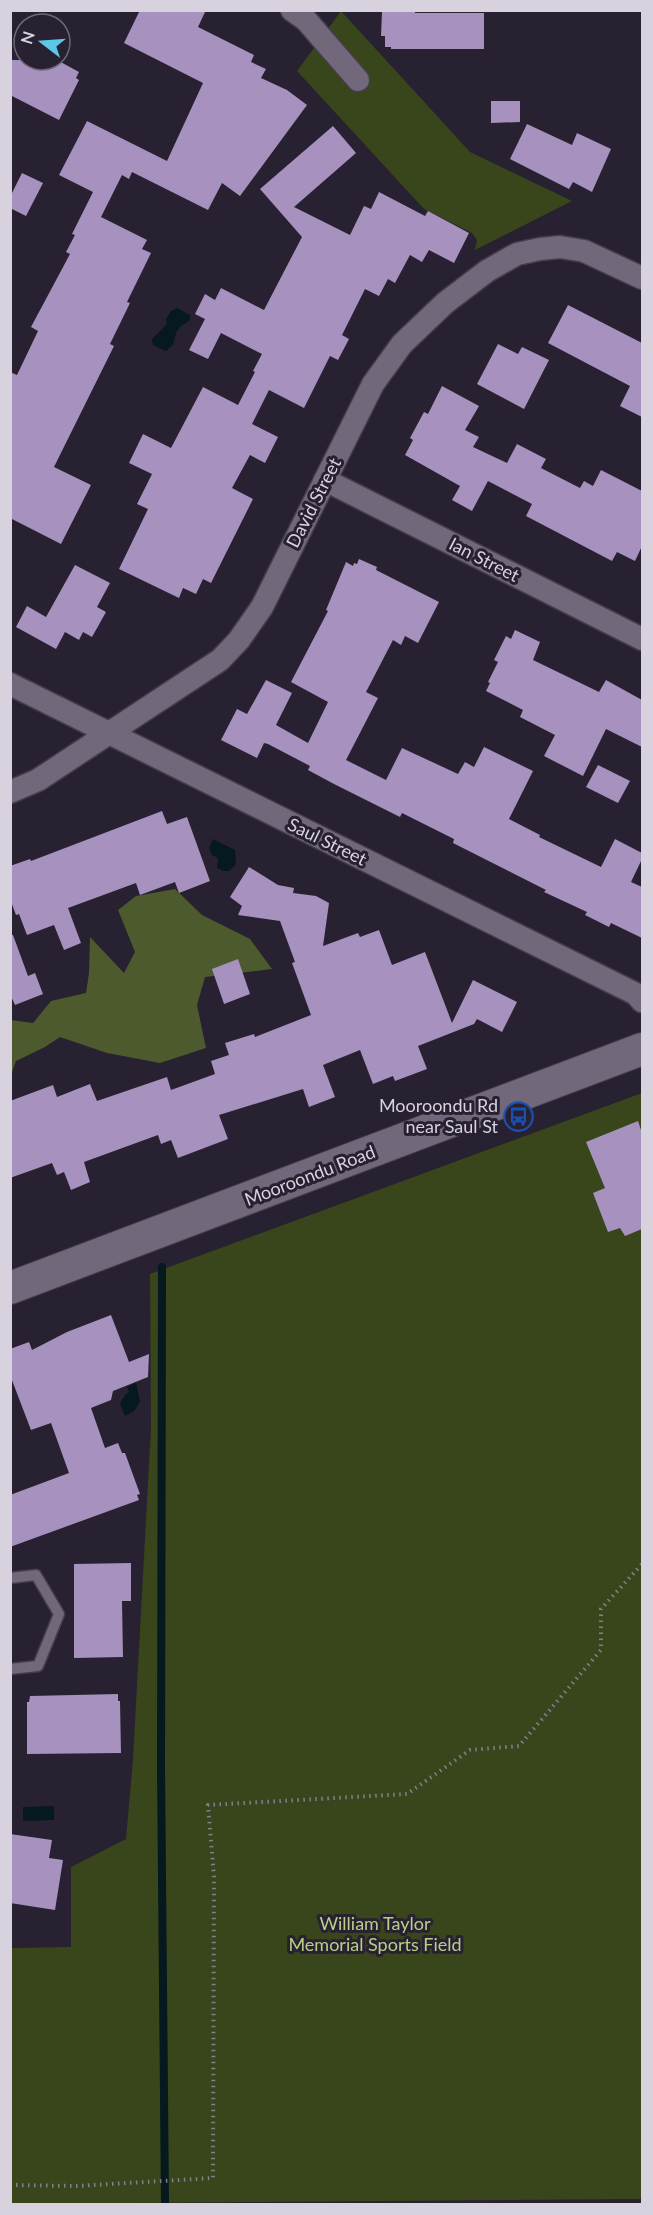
<svg xmlns="http://www.w3.org/2000/svg" width="653" height="2215" viewBox="0 0 653 2215" font-family="Lato,sans-serif">
  <style>
    .green { fill: #39451a }
    .forest { fill: #4d5a2d }
    .water { fill: #05191e }
    .lines { fill: none; stroke-linecap: round; stroke-linejoin: round }
    .stream { stroke: #05191e; stroke-width: 8 }
    .building { fill: #a791be }
    .lane-casing { stroke: #443e4b; stroke-width: 13 }
    .street-casing { stroke: #443e4b; stroke-width: 25 }
    .secondary-casing { stroke: #443e4b; stroke-width: 34 }
    .path { stroke: #857f8c; stroke-width: 4; stroke-dasharray: 1.5 4.5; stroke-linecap: butt }
    .lane { stroke: #71687b; stroke-width: 10 }
    .street { stroke: #71687b; stroke-width: 22 }
    .secondary { stroke: #71687b; stroke-width: 32 }
    .labels { text-anchor: middle; stroke-width: 6; stroke-linejoin: round; paint-order: stroke }
    .street-label { font-size: 18px; fill: #d7d2dd; stroke: #282131 }
    .poi-label { font-size: 18px; fill: #d7d2dd; stroke: #282131; text-anchor: end }
    .park-label { font-size: 18px; fill: #b8cf86; stroke: #282131 }
  </style>
  <rect width="100%" height="100%" fill="#282131"/>
  <g class="green">
    <path d="M341,11l129,141 102,49 -97,49 2,-10 -5,-7 -48,-24 -127,-138z"/>
    <path d="M642,1093v1106l-631,5v-256l60,-1v-80l55,-28 7,-80 18,-331 -1,-154z"/>
  </g>
  <path class="forest" d="M175,889l27,26 48,24 22,30 -67,8 -8,28 9,43 -46,15 -53,-10 -47,-16 -15,10 -29,14 -5,14v-55l22,3 18,-22 35,-8 3,-20 1,-36 34,36 11,-21 -17,-42 18,-14z"/>
  <g class="water">
    <path d="M177,308l13,7v5l-10,7 -4,6 -3,12 -7,6 -13,-6 -1,-6 15,-15 -1,-5 5,-8z"/>
    <path d="M213,839l22,11 1,14 -7,7h-6l-6,-3 1,-10 -6,-3 -3,-7z"/>
    <path d="M136,1383l4,19 -6,9 -9,5 -5,-13 6,-9 3,-2 -2,-5z"/>
    <path d="M54,1806v14l-31,1v-14z"/>
  </g>
  <g class="lines">
    <path class="stream" d="M162,1267l-1,501 4,436"/>
  </g>
  <g class="building">
    <path d="M140,10h66l-8,17 56,28 -3,7 15,7 -5,9 26,12 20,15 -67,91 -18,-13 -14,27 -76,-38 -3,7 -7,-4 -21,42 46,23 -5,9 9,4 -24,49 3,1 -20,41 4,2 -60,121 37,18 -30,59 -51,-26v-146l7,3 21,-44 -7,-4 39,-73 -4,-2 9,-17 -3,-1 21,-42 -34,-17 28,-54 80,40 36,-78 -79,-40z"/>
    <path d="M415,11v2h69v36h-93v-2h-6v-11h-4l1,-24z"/>
    <path d="M10,60h47l22,12 -3,6 3,2 -20,40 -49,-25z"/>
    <path d="M491,101h29v21l-29,1z"/>
    <path d="M527,124l45,21 5,-12 34,16 -19,43 -19,-10 -4,7 -59,-30z"/>
    <path d="M333,126l23,27 -62,54 56,28 14,-29 7,3 8,-17 46,24 3,-5 41,22 -15,30 -25,-13 -7,12 -12,-7 -15,28 -7,-4 -9,17 -14,-7 -23,46 7,4 -11,21 -8,-4 -26,52 -35,-18 -17,34 26,13 -13,26 -15,-8 -18,33 21,11 -42,84 -8,-4 -7,15 -13,-6 -4,10 -60,-29 29,-60 -11,-5 15,-30 -23,-11 14,-29 28,14 32,-61 35,18 17,-33 -2,-1 9,-17 -41,-21 -13,26 -19,-9 16,-31 -10,-5 10,-20 10,6 6,-12 43,22 38,-73 -42,-48z"/>
    <path d="M22,173l21,10 -17,33 -16,-8v-11z"/>
    <path d="M568,305l74,38v74l-22,-11 10,-20 -82,-43z"/>
    <path d="M498,344l20,10 4,-7 27,13 -25,49 -47,-25z"/>
    <path d="M442,386l37,20 -14,24 14,7 -6,10 34,16 10,-19 29,15 -5,9 39,20 4,-7 9,5 8,-16 41,21v55l-7,15 -18,-9 -5,9 -86,-45 6,-12 -44,-23 -16,30 -20,-11 8,-14 -55,-31 8,-15 -3,-2 14,-26 4,2z"/>
    <path d="M359,559l18,8 -1,3 63,32 -21,41 -13,-7 -4,9 -8,-5 -27,52 12,6 -32,62 40,20 16,-32 56,26 7,-12 9,5 10,-20 49,24 -24,48 31,16 -1,2 62,30 14,-28 27,14v6l-11,23 11,5v51l-31,-15 -2,4 -24,-12 2,-3 -43,-20 2,-2 -93,-47 1,-4 -52,-26 -2,4 -66,-33 -26,-14 2,-4 -42,-22 -4,-1 -7,15 -36,-18 16,-31 10,5 19,-34 26,13 -16,32 32,18 20,-41 -37,-20 37,-71 -2,-1 20,-48 7,4 1,-3 3,1z"/>
    <path d="M75,565l35,18 -13,24 9,5 -14,25 -9,-5 -4,8 -14,-8 -9,17 -40,-22 11,-21 19,11z"/>
    <path d="M515,630l25,12 -7,18 66,32 7,-12 36,20v47l-36,-18 -23,47 -39,-20 11,-21 -35,-18 3,-7 -37,-19 4,-8 -2,-1 10,-20 -4,-2 12,-24 5,3z"/>
    <path d="M598,765l32,16 -12,22 -32,-16z"/>
    <path d="M162,811l5,13 20,-7 23,64 -31,12 -4,-11 -35,13 -4,-12 -68,25 13,35 -17,7 -10,-25 -27,10 -8,-21 -3,1 -6,-16v-33l20,-7 1,2z"/>
    <path d="M249,867l29,18 16,3 -1,5 23,3 13,7 -6,43 35,-13 2,4 19,-7 13,35 33,-13 27,71 21,-43 44,22 -15,30 -25,-13 -3,5 -56,22 9,23 -32,12 -2,-5 -20,8 -13,-34 -37,15 12,32 -26,10 -6,-18 -84,26 9,24 -50,19 -7,-18 -10,4 -3,-9 -74,27 6,20 -19,8 -7,-18 -7,3 -5,-12 -42,15v-77l43,-16 4,12 33,-13 7,17 70,-24 4,13 44,-16 -4,-13 18,-6 -4,-12 29,-9 1,3 56,-22 -19,-52 3,-1 -15,-41 -42,-6 4,-9 -12,-9z"/>
    <path d="M10,935h3l15,41 7,-3 8,21 -28,11 -5,-11z"/>
    <path d="M238,959l12,35 -26,10 -12,-35z"/>
    <path d="M638,1121l4,12v96l-17,7 -5,-8 -12,4 -15,-39 12,-5 -19,-46z"/>
    <path d="M111,1315l18,47 20,-8 -1,23 -35,14 -2,9 -20,8 14,40 13,-5 4,10h3l15,41 -3,1 2,5 -129,47v-52l59,-22 -18,-50 -20,7 -21,-55v-26l19,-7 3,8 35,-18z"/>
    <path d="M131,1563v38h-9l1,56 -49,1v-94z"/>
    <path d="M118,1694v7h2l1,52 -94,1v-52h2l1,-6z"/>
    <path d="M10,1834l42,6 -3,18 14,2 -8,50 -45,-7z"/>
  </g>
  <g class="lines">
    <defs>
      <path id="lane" d="M10,1578l26,-3 23,39 -21,52 -28,3"/>
      <g id="street">
        <path d="M292,10l14,10 52,60"/>
        <path d="M325,480l317,159"/>
        <path d="M10,684l626,310 6,7"/>
        <path d="M10,792l28,-12 182,-120 19,-20 23,-33 111,-223 29,-40 43,-41 42,-32 30,-17 23,-5 20,-2 24,4 58,27"/>
      </g>
      <path id="secondary" d="M10,1288l632,-239"/>
    </defs>
    <use href="#lane" class="lane-casing"/>
    <use href="#street" class="street-casing"/>
    <use href="#secondary" class="secondary-casing"/>
    <path class="path" d="M10,2185l66,1 137,-8 1,-301 -6,-72 199,-11 63,-44 49,-4 82,-96v-41l41,-45"/>
    <use href="#lane" class="lane"/>
    <use href="#street" class="street"/>
    <use href="#secondary" class="secondary"/>
  </g>
  <defs>
    <symbol id="bus-ring" viewBox="-11 -11 22 22"><circle r="9.5" fill="#282131" stroke="#1a4fb4" stroke-width="1.5"/><path d="M-5-6H5V4H4V6H2V4H-2V6H-4V4H-5ZM-3.5-4V0h7V-4ZM-3.5 1.2v1.5H-2V1.2ZM2 1.2v1.5H3.5V1.2Z" fill="#1a4fb4"/></symbol>
  </defs>
  <g fill-rule="evenodd">
    <use href="#bus-ring" x="502" y="1100" width="33" height="33"/>
  </g>
  <g class="labels">
    <g class="street-label">
      <text transform="translate(314 503) rotate(-63)" y="6">David Street</text>
      <text transform="translate(484 560) rotate(27)" y="6">Ian Street</text>
      <text transform="translate(327 842) rotate(26)" y="6">Saul Street</text>
      <text transform="translate(310 1176) rotate(-21)" y="6">Mooroondu Road</text>
    </g>
    <g class="poi-label">
      <text x="498" y="1112">Mooroondu Rd<tspan x="498" dy="21">near Saul St</tspan></text>
    </g>
    <g class="park-label">
      <text x="375" y="1930">William Taylor<tspan x="375" dy="21">Memorial Sports Field</tspan></text>
    </g>
  </g>
  <rect width="653" height="2215" fill="none" stroke="#d7d2dd" stroke-width="24"/>
  <g transform="translate(42 42) rotate(287)"><circle r="28" fill="#282131" stroke="#6e6876" stroke-width="1.5"/>
  <path d="M0-4.5L10 22L0 15L-10 22Z" fill="#5cc7e7"/>
  <text y="-9" font-size="16" font-weight="bold" text-anchor="middle" fill="#d7d2dd">N</text>
  </g>
</svg>
